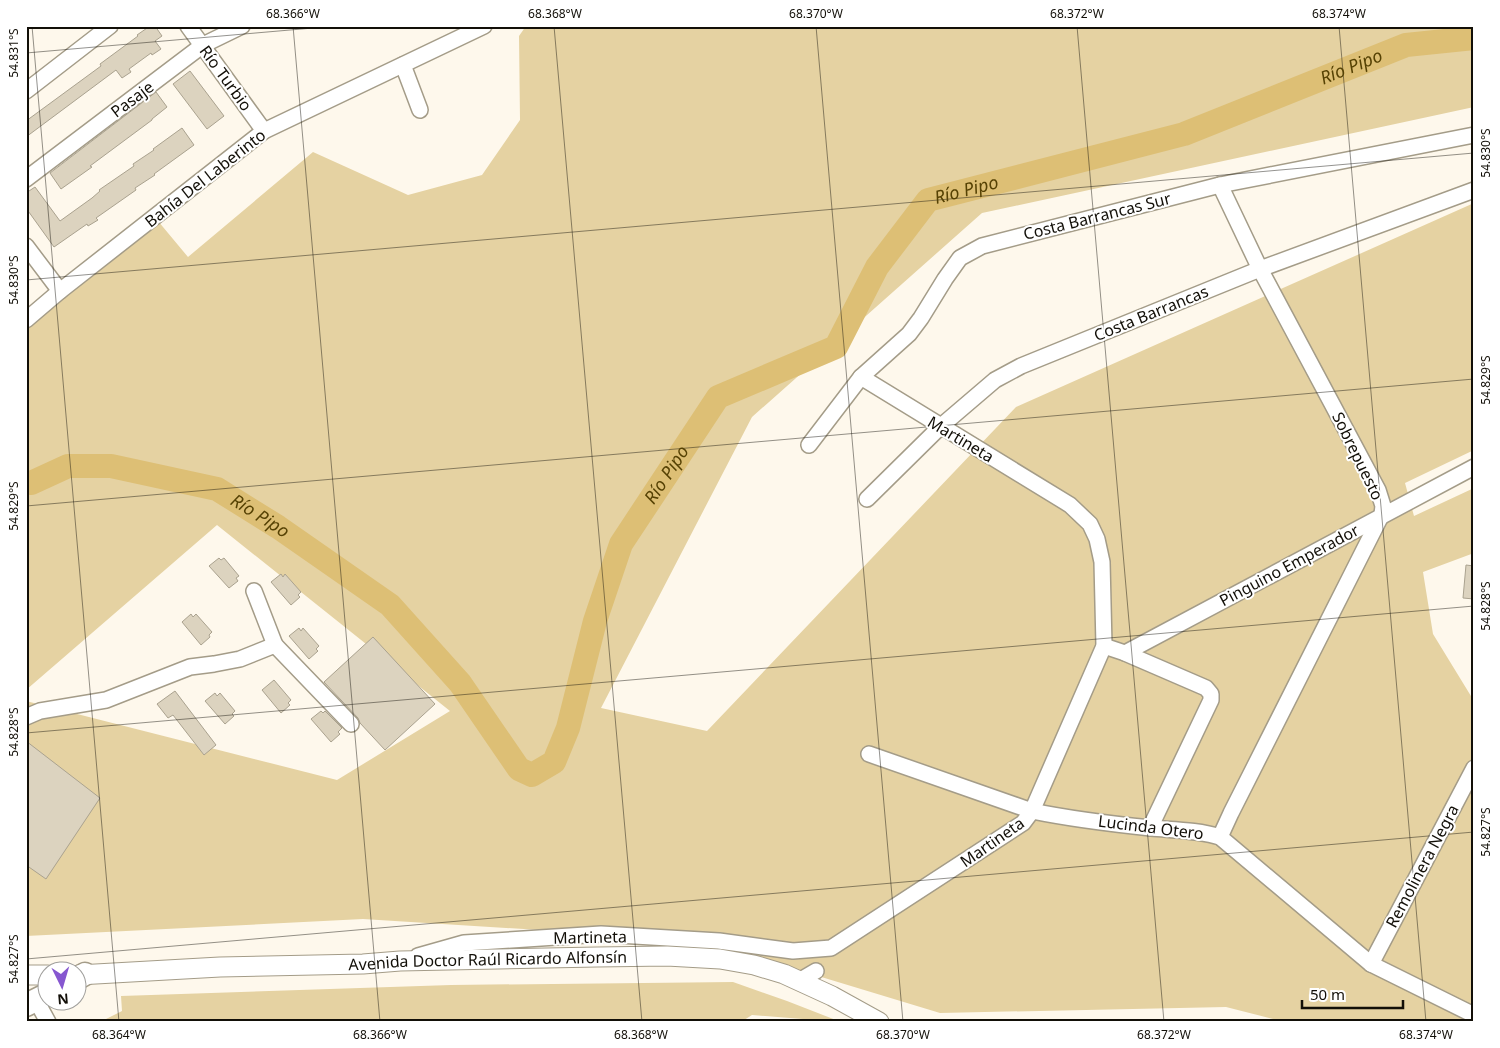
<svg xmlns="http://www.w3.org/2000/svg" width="1500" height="1048" viewBox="0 0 1500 1048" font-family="'Noto Sans',sans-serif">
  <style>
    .green { fill: #e5d2a2 }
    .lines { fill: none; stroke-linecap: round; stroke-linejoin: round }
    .river { stroke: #ddbf75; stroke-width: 24 }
    .building { fill: #dcd3bf; stroke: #aaa28f }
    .minor-casing { stroke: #a49c88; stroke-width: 18 }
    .major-casing { stroke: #a49c88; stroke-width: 21 }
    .highway-casing { stroke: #a49c88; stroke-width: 25 }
    .minor { stroke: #fff; stroke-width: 15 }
    .major { stroke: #fff; stroke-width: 19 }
    .highway { stroke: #fff; stroke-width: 22 }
    .ticks { fill: none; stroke: #120f08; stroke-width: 1; stroke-opacity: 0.45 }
    .labels { text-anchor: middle; stroke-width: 4; stroke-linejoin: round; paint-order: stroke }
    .street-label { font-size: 16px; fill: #120f08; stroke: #fff }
    .water-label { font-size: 18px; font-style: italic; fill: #564204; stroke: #fff }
    .neatline { fill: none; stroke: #120f08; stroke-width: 2 }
    .ticks-label { font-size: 12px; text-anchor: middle; fill: #120f08 }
  </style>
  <rect width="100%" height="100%" fill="#fef8ec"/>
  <g class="green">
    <path d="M526,26h948v81l-492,106 -230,204 -151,291 106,23 309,-324 458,-204v247l-69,33 9,33 60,-28v65l-51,19 10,62 41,67v313l-10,8h-179l-59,-15 -286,6 -241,-73 -336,-21 -337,17v-235l311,79 113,-69 -233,-186 -191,165v-363l132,-106 30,36 125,-105 95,43 74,-20 38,-55 -1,-84z"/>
    <path d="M733,982l54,19 54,21 -89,-7 -11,7h-641l22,-11 -1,-15 330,-11z"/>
  </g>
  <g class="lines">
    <path class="river" id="s1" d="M26,482l5,1 37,-17h43l106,23 61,38 112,78 70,78 59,86 13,6 22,-13 14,-34 27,-107 26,-77 97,-147 118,-50 41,-80 51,-67 256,-66 222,-89 68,-7"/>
  </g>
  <g class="building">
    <path d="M150,26h5l7,10 -7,5 6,8 -9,6 -1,-2 -22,16 2,3 -9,6 -6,-8 -90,67v-16l75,-55 -1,-2 38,-28 -1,-1z"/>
    <path d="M190,71l34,45 -17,13 -34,-45z"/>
    <path d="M156,92l11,15 -15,12v1l-62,46 2,1 -31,22 -11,-16z"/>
    <path d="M182,128l12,17 -40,29 1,1 -20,13 1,2 -40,28 2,2 -10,6 -1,-2 -33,23 -28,-39v-15l9,-6 25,34 32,-23 8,-7 -1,-1 35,-24 -1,-2 21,-14 -1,-1z"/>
    <path d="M219,558l2,2 3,-2 15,18 -3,2 2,3 -9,7 -20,-22z"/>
    <path d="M1466,565l8,1v33l-11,-1z"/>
    <path d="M281,574l2,3 2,-3 16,18 -3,3 2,2 -9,8 -20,-23z"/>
    <path d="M191,614l2,3 3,-3 16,18 -3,3 1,2 -9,8 -19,-23z"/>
    <path d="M299,628l2,3 2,-3 16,18 -3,3 2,2 -9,8 -20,-23z"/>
    <path d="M373,637l62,67 -50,46 -25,-27 -2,-5 -34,-36z"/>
    <path d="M274,680l17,20 -3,3 2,2 -9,8 -19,-23z"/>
    <path d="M175,691l41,54 -12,10 -31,-40 -5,3 -11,-14z"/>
    <path d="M215,693l2,3 3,-3 15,18 -3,3 2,2 -9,8 -20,-23z"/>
    <path d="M321,711l2,2 2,-2 17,17 -4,4 2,2 -9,8 -20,-23z"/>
    <path d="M26,741l74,57 -54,81 -20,-14z"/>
  </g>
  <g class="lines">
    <defs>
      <g id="minor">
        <path d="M188,26l76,105"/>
        <path d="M403,65l17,45"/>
        <path d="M26,91l84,-65"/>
        <path d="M26,179l177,-134 39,-19"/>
        <path d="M1220,185l40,84 118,221 5,16 -1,8 -151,299 -11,24"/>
        <path d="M26,246l34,45"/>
        <path d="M26,320l34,-29 204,-160 220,-105"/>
        <path d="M809,445l52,-68 48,-43 12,-16 24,-39 15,-21 22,-12 238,-61 254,-50"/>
        <path d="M867,499l73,-72 55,-47 26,-14 239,-97 214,-79"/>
        <path d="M254,591l21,54"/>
        <path d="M1104,646l21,7 349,-186"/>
        <path d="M1125,653l81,35 5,6v6l-61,128"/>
        <path d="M26,717l14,-6 66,-11 84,-33 24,-3 26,-5 35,-14 76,79"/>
        <path d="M869,754l163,57c39,8 80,13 119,17 23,2 47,2 69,9l151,127 103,51"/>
        <path d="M418,956l46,-13 137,-9 118,7 74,10 38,-3 192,-125 9,-12 72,-165 -2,-84 -5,-23 -7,-15 -20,-19 -209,-128"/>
        <path d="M1371,964l103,-196"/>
        <path d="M799,981l17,-10"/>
        <path d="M36,1000l12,22"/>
      </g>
      <g id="major">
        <path d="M26,975h22"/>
        <path id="s2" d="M78,975l142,-8 143,-3 37,-3 197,-4 70,-1 53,3 34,6 30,9 48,22 47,26"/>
      </g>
      <g id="highway">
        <path d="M78,978l7,-4"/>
        <path d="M26,1005l22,-11"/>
      </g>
    </defs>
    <use href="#minor" class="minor-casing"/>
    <use href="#major" class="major-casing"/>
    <use href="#highway" class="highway-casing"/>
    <use href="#minor" class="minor"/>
    <use href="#major" class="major"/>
    <use href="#highway" class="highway"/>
  </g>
  <path class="ticks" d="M32,26l87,996M293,26l87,996M554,26l88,996M816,26l87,996M1077,26l87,996M1339,26l87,996M26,53l310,-27M26,280l1448,-127M26,506l1448,-127M26,733l1448,-127M26,959l1448,-127"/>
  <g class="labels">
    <g class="street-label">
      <text transform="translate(226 78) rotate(54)" y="6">Río Turbio</text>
      <text transform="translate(132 99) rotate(-37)" y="6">Pasaje</text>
      <text transform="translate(205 178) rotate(-38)" y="6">Bahía Del Laberinto</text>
      <text transform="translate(1097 216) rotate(-14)" y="6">Costa Barrancas Sur</text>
      <text transform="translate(1151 313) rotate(-22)" y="6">Costa Barrancas</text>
      <text transform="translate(961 439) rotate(31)" y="6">Martineta</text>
      <text transform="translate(1358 456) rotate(64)" y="6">Sobrepuesto</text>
      <text transform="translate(1289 565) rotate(-28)" y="6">Pinguino Emperador</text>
      <text transform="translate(1151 827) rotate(7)" y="6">Lucinda Otero</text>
      <text transform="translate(992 842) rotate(-35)" y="6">Martineta</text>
      <text transform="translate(1422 866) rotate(-62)" y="6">Remolinera Negra</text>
      <text transform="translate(590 937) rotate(-1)" y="6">Martineta</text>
      <text dy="6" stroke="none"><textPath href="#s2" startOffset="410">Avenida Doctor Raúl Ricardo Alfonsín</textPath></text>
    </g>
    <g class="water-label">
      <text dy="6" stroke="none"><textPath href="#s1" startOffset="1806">Río Pipo</textPath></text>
      <text dy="6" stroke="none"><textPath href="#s1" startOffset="1401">Río Pipo</textPath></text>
      <text dy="6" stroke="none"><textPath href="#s1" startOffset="966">Río Pipo</textPath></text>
      <text dy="6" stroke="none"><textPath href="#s1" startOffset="248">Río Pipo</textPath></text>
    </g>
  </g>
  <rect width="1500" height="1048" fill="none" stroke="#ffffff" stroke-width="55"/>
  <g transform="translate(62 986) rotate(175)"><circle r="24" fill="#ffffff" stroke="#a09f9c"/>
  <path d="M0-4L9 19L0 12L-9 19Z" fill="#8657d0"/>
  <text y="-8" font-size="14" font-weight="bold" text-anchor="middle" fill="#120f08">N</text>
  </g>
  <path d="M1302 1000v8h101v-8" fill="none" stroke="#120f08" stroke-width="2.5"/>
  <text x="1310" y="1000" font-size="15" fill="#120f08" stroke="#ffffff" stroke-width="4" paint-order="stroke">50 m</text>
  <rect x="28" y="28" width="1444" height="992" class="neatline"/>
  <g class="ticks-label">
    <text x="293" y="18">68.366°W</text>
    <text x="555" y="18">68.368°W</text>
    <text x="816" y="18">68.370°W</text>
    <text x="1077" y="18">68.372°W</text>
    <text x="1339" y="18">68.374°W</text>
    <text transform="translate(14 53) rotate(-90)" y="4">54.831°S</text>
    <text transform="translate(1486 153) rotate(-90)" y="4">54.830°S</text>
    <text transform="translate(14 280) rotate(-90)" y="4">54.830°S</text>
    <text transform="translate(1486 380) rotate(-90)" y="4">54.829°S</text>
    <text transform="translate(14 506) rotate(-90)" y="4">54.829°S</text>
    <text transform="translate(1486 606) rotate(-90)" y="4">54.828°S</text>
    <text transform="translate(14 732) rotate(-90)" y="4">54.828°S</text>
    <text transform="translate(1486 832) rotate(-90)" y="4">54.827°S</text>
    <text transform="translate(14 959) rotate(-90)" y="4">54.827°S</text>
    <text x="119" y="1039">68.364°W</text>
    <text x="380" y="1039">68.366°W</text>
    <text x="641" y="1039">68.368°W</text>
    <text x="903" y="1039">68.370°W</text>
    <text x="1164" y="1039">68.372°W</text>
    <text x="1426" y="1039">68.374°W</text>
  </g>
</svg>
